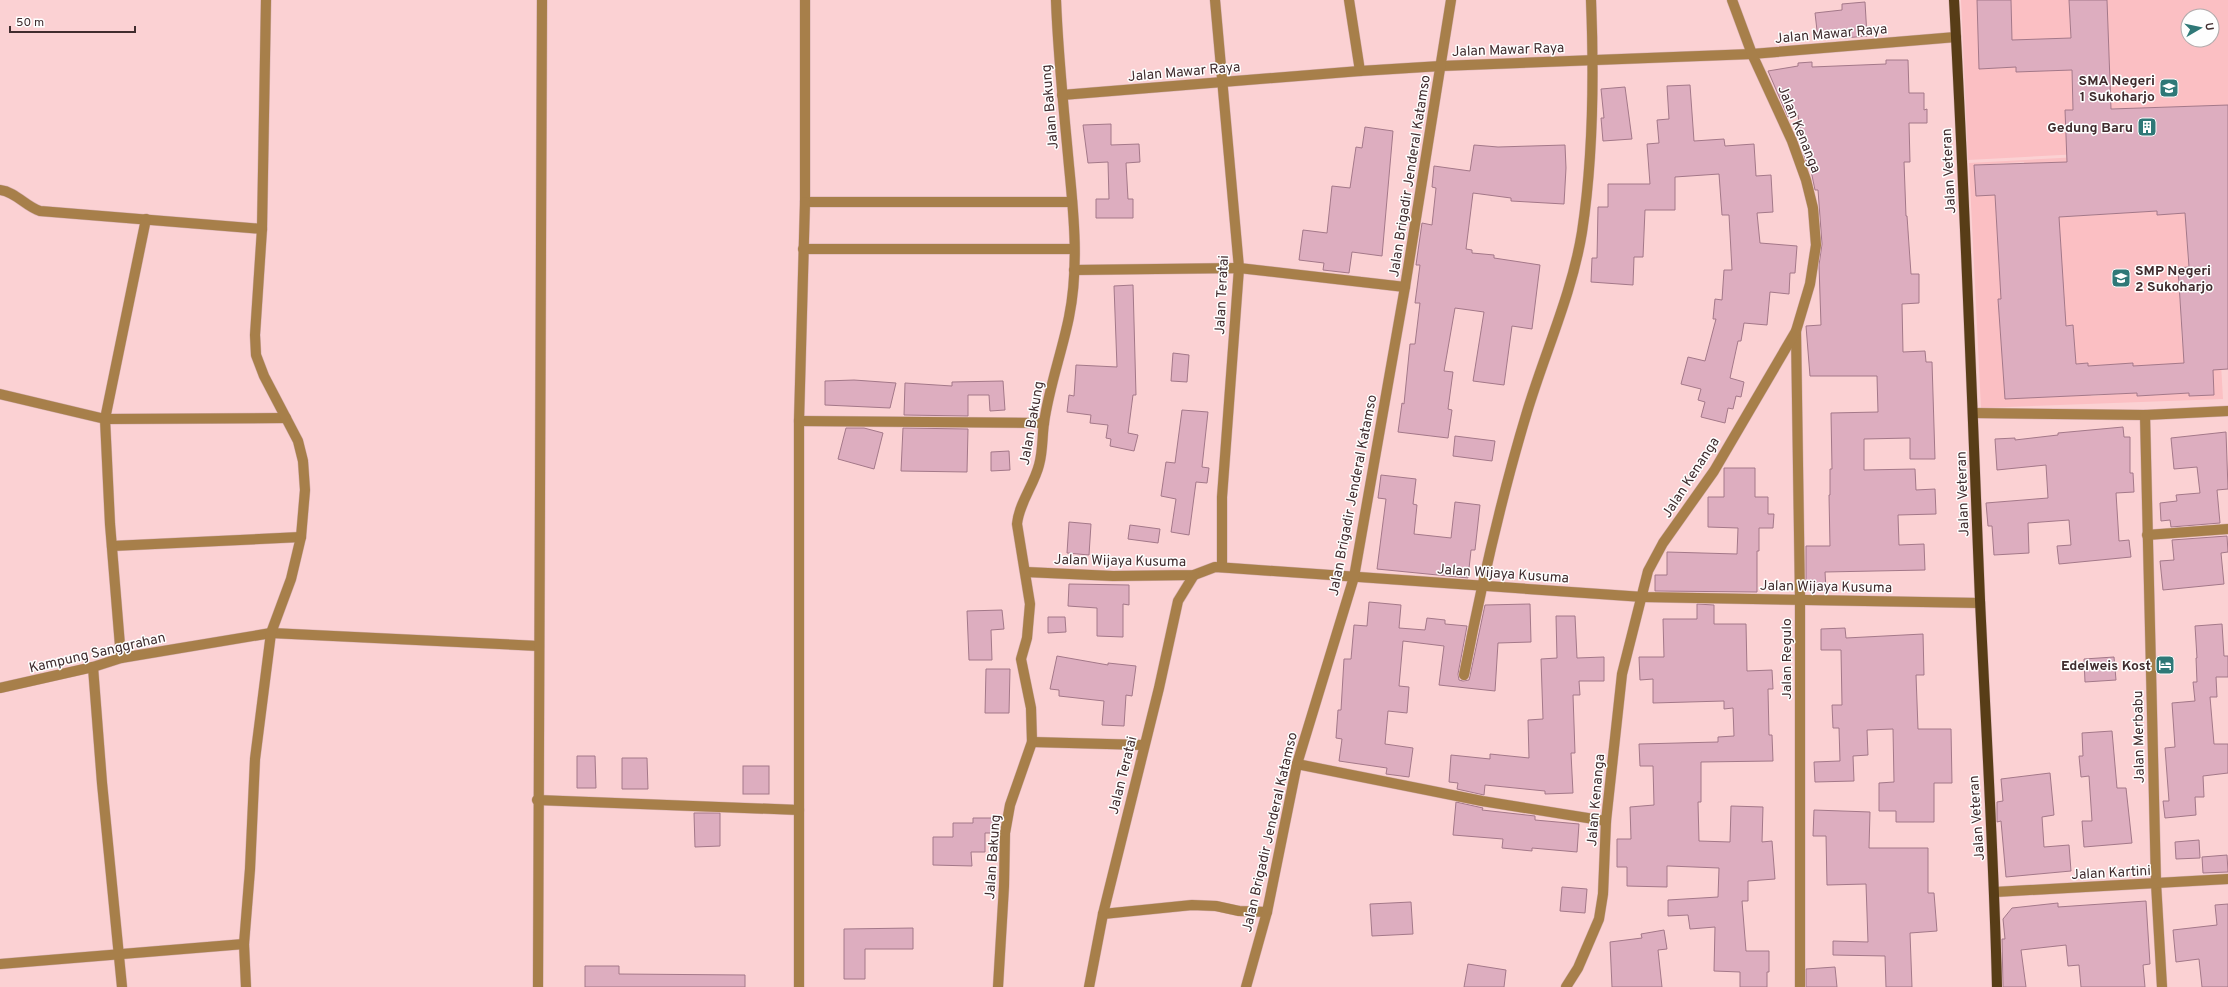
<svg xmlns="http://www.w3.org/2000/svg" width="2228" height="987" viewBox="0 0 2228 987" font-family="Overpass,sans-serif">
  <style>
    .built { fill: #fbbfc3; fill-rule: evenodd }
    .building { fill: #ddadbf; stroke: #a47889; fill-rule: evenodd }
    .lines { fill: none; stroke-linecap: round; stroke-linejoin: round }
    .minor-casing { stroke: #d6b0b2; stroke-width: 11 }
    .major-casing { stroke: #d6b0b2; stroke-width: 11 }
    .minor { stroke: #a77f4a; stroke-width: 10 }
    .major { stroke: #583d17; stroke-width: 10 }
    .labels { text-anchor: middle; stroke-width: 3; stroke-linejoin: round; paint-order: stroke }
    .street-label { font-size: 14px; fill: #402c2e; stroke: #fefefe }
    .poi-label { font-size: 14px; font-weight: bold; fill: #402c2e; stroke: #fefefe; text-anchor: end }
  </style>
  <rect width="100%" height="100%" fill="#fbd1d3"/>
  <g class="built">
    <path d="M1961,0h16l3,69 33,-2 -2,-67h58l4,107 38,-1 -4,-106h121v105l-162,5 91,40 -189,10zM2188,16h24v24h-24z"/>
    <path d="M2209,150l14,249 -242,9 -12,-245zM2024,162l3,30 -53,-27zM2180,176l2,37 -25,2 -3,-38zM2096,190l1,25 -71,4 -25,71 -6,-94zM2098,191l57,20 -55,4zM2185,208l29,54 -26,1zM2208,266l5,77 -31,2 -4,-77zM2030,297l4,70 54,-4 2,31 -85,5 -7,-100zM2073,325l-33,35 -2,-33zM2211,346l3,49 -25,1 -3,-48zM2132,363l2,30 -43,3 -2,-30zM2135,366l52,27 -50,3z"/>
  </g>
  <g class="building">
    <path d="M1977,0h34l1,40 59,-2 -2,-38h38l4,109 117,-4v264l-15,1 1,25 -25,1v-3l-52,3v-3l-132,6 -7,-100h3l-6,-104 -19,1 -2,-31 93,-3 -2,-52h8l-1,-40 -56,2v-5l-37,2zM2157,211v4l28,-2 4,54 -11,1 6,95 -51,3v-3l-45,3v-3l-12,1 -3,-39 -7,1 -7,-109z"/>
    <path d="M1865,2l2,34 -23,2v-2l-26,3 -3,-26 27,-3v-6z"/>
    <path d="M1886,60h22l1,33h15v17l3,-1v14h-18l1,39h-6l2,54h1l4,58h8v29l-17,1 1,48 22,-1 1,11h6l3,97h-25v-21l-46,1v31l51,-1 1,21 19,-1 1,25 -38,1 1,30 25,-1 1,26 -100,2 1,18h-20v-44h24l-1,-51h1v-26h2l-1,-56 47,-1 -1,-36h-67l-4,-50 15,-1 -2,-60 3,-21 -4,-54h-3l-6,-29h-3l-2,-5 -6,-41 -10,2 -20,-46 30,-5v-3l14,-1v5l74,-3z"/>
    <path d="M1690,85l4,56 30,-2 1,7 29,-2 2,32 15,-1 2,37 -16,1 3,30 37,3 -2,27h-5l-1,21 -19,-2 -3,33 -23,-2 -3,18h-3l-8,37 14,4 -3,15 -5,-1 -3,13 -5,-1 -3,15 -24,-6 4,-15 -7,-2 3,-11 -20,-5 7,-27 17,4 11,-42h-3l2,-20 7,1 2,-30h8l-3,-55h-7l-3,-41 -44,3v33h-30l-2,47h-9l-1,28 -42,-3 1,-24h5l1,-51h10v-23h42l-3,-40 12,-1 -2,-23 12,-1 -2,-33z"/>
    <path d="M1625,87l7,52 -29,2 -2,-23h3l-3,-29z"/>
    <path d="M1111,124v21l28,-1 1,18 -14,1 2,36h5v19h-37v-19h13l-1,-37 -20,1 -5,-38z"/>
    <path d="M1365,127l28,4 -11,125 -30,-4 -3,21 -26,-3 1,-7 -25,-3 4,-30 24,3 5,-47 18,2 6,-41 6,1z"/>
    <path d="M1474,145l24,2 67,-2 1,23 -2,36 -53,-3v-3l-38,-5 -7,56 6,1v3l22,2v3l46,7 -8,64 -20,-3 -8,59 -31,-4 11,-69 -29,-4 -11,63 9,1 -5,37 4,1 -4,28 -50,-6 4,-29 2,1 6,-60h5l5,-41h-5l5,-38h-4l6,-42 10,2 4,-37 -4,-1 2,-21 36,5z"/>
    <path d="M1133,285l3,110h-3l-5,38 10,2 -4,16 -24,-5 1,-7 -5,-1 2,-13 -18,-2 1,-8 -24,-3 2,-17 5,1 2,-31 41,2 -3,-81z"/>
    <path d="M1173,353l16,2 -2,27 -16,-1z"/>
    <path d="M854,380l42,3 -6,25 -65,-3v-24z"/>
    <path d="M1003,381l2,29 -15,1 -1,-16h-21v21l-64,-1 1,-32 47,3v-4z"/>
    <path d="M1182,410l26,2 -6,55 7,1 -2,15 -11,-1 -7,53 -18,-3 5,-33 -15,-3 5,-34 9,1z"/>
    <path d="M2123,427l1,10h6v36h3l1,19 -18,1 3,48 10,-1 2,17 -72,7 -2,-18 14,-1 -2,-25 -41,3 1,30 -35,2 -2,-29h-4l-2,-23 62,-5 -2,-33 -49,5 -2,-31 20,-1v2l43,-5v-2z"/>
    <path d="M846,428h18l19,5 -9,36 -36,-10z"/>
    <path d="M903,428l65,1 -1,43 -66,-1z"/>
    <path d="M2226,432l2,57 -11,1 3,33 -49,4 -1,-7 -9,1 -1,-18 17,-2 -1,-6 24,-2 -3,-26 -23,2 -3,-31z"/>
    <path d="M1455,436l40,5 -3,20 -39,-5z"/>
    <path d="M1009,451l1,19 -19,1v-19z"/>
    <path d="M1724,468h31v29h13v17h6l-1,14h-14v23h-2v41l-102,-1v-16h12v-23l70,2 1,-26 -30,-1v-30h16z"/>
    <path d="M1381,475l35,4 -3,25 4,1 -3,29 37,4 4,-36 25,3 -5,45h-4l-3,28 -91,-9 9,-70 -8,-1z"/>
    <path d="M1069,522l22,2 -2,31 -22,-2z"/>
    <path d="M1130,525l30,4 -2,14 -30,-4z"/>
    <path d="M2227,536l1,16 -7,1 3,31 -61,6 -3,-29 14,-1 -2,-20z"/>
    <path d="M1069,584l60,1v20l-6,-1v33l-26,-1v-28l-29,-2z"/>
    <path d="M1369,602l32,3 -2,23 26,2 2,-12 18,2v4l22,2 -9,48 1,6 4,1 6,-1 1,-4 15,-71 45,-1 1,38 -33,1 -3,48 -56,-6 5,-39 -41,-5 -4,45 10,1 -2,26 -19,-2 -3,33 28,4 -4,29 -23,-3 1,-6 -48,-7 3,-22 -6,-1 2,-28h3l3,-51h7l3,-34 13,1z"/>
    <path d="M1697,604l17,1v19h32l1,47 25,-1 1,19h-5l1,46h3l1,26 -72,1v40h-3l1,39 31,1 1,-36 32,1 -1,35 10,-1 3,38 -27,2v20h-6l4,50h23v21h-2v15h-27v-15l-26,-1 1,-44 -25,2 -2,-14 -20,1v-16l50,-3 1,-29 -50,-2h-2v21l-40,-1v-19h-10v-28h14l-1,-32 24,-2 -1,-39h-13l-1,-22 79,-2v-5l16,-1 -1,-28 -9,1v-8l-71,2v-24l-13,1 -1,-23h25l-1,-38h34z"/>
    <path d="M1002,610l2,19 -13,1 1,30h-23l-2,-49z"/>
    <path d="M1556,616h19l2,42 27,-1v24h-25l1,14h-7l2,58h-4l2,40 -28,1v-3l-60,-6 -1,10 -27,-6 1,-6 -9,-1 2,-27 39,4v-5l39,4 -1,-38 15,-1 -2,-60 16,-1z"/>
    <path d="M1048,617h17l1,15 -18,1z"/>
    <path d="M2222,624l2,32h4v21h-12l1,20h-7l4,47h14v29l-25,3 1,21h-9l1,18 -31,3 -2,-17h6l-4,-53 10,-1 -3,-44 23,-2 -2,-19h4l-1,-24h1l-2,-32z"/>
    <path d="M1845,628l1,10 77,-4 1,41h-8l2,54h33l1,54h-18v39h-38v-11h-17v-28l15,-1 -1,-53 -26,1 1,25 -15,1 1,25 -39,1 -1,-20 26,-1 -1,-33h-6l-1,-23h10l-1,-55h-20v-21z"/>
    <path d="M1057,656l51,9v-2l28,3 -4,30 -6,-1 -2,31 -22,-1 2,-24 -45,-5v-6l-9,-1z"/>
    <path d="M2114,657l2,23 -31,2 -1,-23z"/>
    <path d="M986,669h24l-1,44h-24z"/>
    <path d="M2112,731l5,57h9l6,55 -48,4 -2,-26h10l-3,-45 -8,1 -2,-21h4l-1,-23z"/>
    <path d="M577,756h18l1,32h-19z"/>
    <path d="M622,758h25l1,31h-26z"/>
    <rect x="743" y="766" width="26" height="28"/>
    <path d="M2050,773l4,42 -12,2 2,30 25,-2 2,26 -65,6 -5,-56 -4,1v-20l6,-1 -2,-22z"/>
    <path d="M1456,802l27,6 -1,2 53,6v4l44,4 -2,28 -45,-4v3l-30,-3 1,-9 -50,-4z"/>
    <path d="M1814,810l56,2 -1,36h59v45h6l3,38 -27,2 2,54h-26l-1,-31 -52,-1v-14l35,1 -2,-58 -39,1 -1,-49h-13z"/>
    <path d="M694,813h26v33l-25,1z"/>
    <path d="M973,818h24v15h-12v19h-14l1,14 -39,-1v-28h20v-14h20z"/>
    <path d="M2199,840l1,18 -24,1 -1,-17z"/>
    <path d="M2227,855l1,17 -25,1 -1,-16z"/>
    <path d="M1562,887l25,2 -2,24 -25,-2z"/>
    <path d="M2146,901l4,63 -7,1 2,22h-64l-2,-22 -11,1 -2,-21 -45,5 5,37h-23l-1,-48h3l-2,-20 9,-11 46,-5v4z"/>
    <path d="M1411,902l2,32 -41,2 -2,-32z"/>
    <path d="M2228,904v83h-26l-3,-28 -23,3 -3,-32 44,-5 -2,-20z"/>
    <path d="M913,928v21h-48v30h-21v-50z"/>
    <path d="M1664,930l3,19 -9,1 4,37h-50l-2,-45 32,-4 -1,-4z"/>
    <path d="M1468,964l38,6 -2,17h-40z"/>
    <path d="M585,966h34v8l126,1v12h-160z"/>
    <path d="M1835,967l2,20h-31v-18z"/>
  </g>
  <g class="lines">
    <defs>
      <g id="minor">
        <path d="M805,0v202h267"/>
        <path d="M1215,0l24,268 -17,229v70"/>
        <path d="M1349,0l11,71"/>
        <path d="M1062,95l298,-24 81,-5 311,-12 204,-17"/>
        <path d="M0,190c16,2 25,16 40,21l222,18"/>
        <path d="M803,249h271"/>
        <path d="M1074,270l165,-2 166,19"/>
        <path d="M1796,331l4,268v388"/>
        <path d="M0,394l105,25 181,-1"/>
        <path d="M1973,413l172,2 83,-4"/>
        <path d="M2145,415l11,468 6,104"/>
        <path d="M799,421l245,2"/>
        <path d="M2147,535l81,-6"/>
        <path d="M112,546l189,-9"/>
        <path d="M1026,572l87,4 81,-1 21,-8 15,1 413,29 337,6"/>
        <path d="M121,658l-11,-134 -5,-105 41,-200"/>
        <path d="M93,667l9,116 20,204"/>
        <path d="M1464,675c17,-88 37,-177 63,-263 18,-60 45,-118 55,-180 11,-73 12,-158 9,-232"/>
        <path d="M0,688l93,-21 28,-9 150,-25 268,13"/>
        <path d="M1032,742l112,3"/>
        <path d="M1297,764l185,37 124,20"/>
        <path d="M537,800l262,10"/>
        <path d="M1995,892l233,-13"/>
        <path d="M1103,914l89,-9 24,1 23,5 28,1"/>
        <path d="M0,964l244,-20"/>
        <path d="M246,987l-2,-43 6,-75 5,-110 16,-126 20,-54 10,-42 4,-47 -2,-29 -5,-20 -34,-65 -8,-21 -1,-20 7,-106 4,-229"/>
        <path d="M538,987l4,-987"/>
        <path d="M799,987v-566l6,-219"/>
        <path d="M998,987l6,-101 1,-53 5,-28 22,-63 -1,-34 -10,-49 6,-21 3,-34 -13,-80c2,-21 17,-39 22,-59 4,-14 3,-28 5,-42 5,-36 18,-71 25,-106 10,-49 5,-101 0,-151 -5,-55 -11,-110 -13,-166"/>
        <path d="M1089,987l14,-73 56,-226 19,-87 16,-26"/>
        <path d="M1246,987l21,-75 30,-148 57,-187 51,-290 46,-287"/>
        <path d="M1566,987l12,-19 21,-49 4,-25 3,-73 16,-147 26,-103 15,-28 51,-72 82,-140 14,-47 6,-39 -3,-37 -7,-28 -14,-39 -40,-87 -20,-54"/>
      </g>
      <path id="major" d="M1954,0c11,200 18,400 26,600 6,129 14,258 17,387"/>
    </defs>
    <use href="#minor" class="minor-casing"/>
    <use href="#major" class="major-casing"/>
    <use href="#minor" class="minor"/>
    <use href="#major" class="major"/>
  </g>
  <defs>
    <symbol id="school-square" viewBox="-11 -11 22 22"><rect x="-9" y="-9" width="18" height="18" rx="4" fill="#2f7877" stroke="#fefefe"/><path d="M0-5L7-2L0 1L-7-2ZM-4 1L0 2.5L4 1V4Q0 6-4 4Z" fill="#fff"/></symbol>
    <symbol id="building-square" viewBox="-11 -11 22 22"><rect x="-9" y="-9" width="18" height="18" rx="4" fill="#2f7877" stroke="#fefefe"/><path d="M-4-6H4V6H1V3H-1V6H-4ZM-2.5-4.3h1.7v1.8h-1.7ZM.8-4.3h1.7v1.8H.8ZM-2.5-1h1.7V.8h-1.7ZM.8-1h1.7V.8H.8Z" fill="#fff"/></symbol>
    <symbol id="hotel-square" viewBox="-11 -11 22 22"><rect x="-9" y="-9" width="18" height="18" rx="4" fill="#2f7877" stroke="#fefefe"/><path d="M-6-4.5h1.5V1H6V5H4.5V3h-9V5H-6ZM-4 0a1.8 1.8 0 1 1 3.6 0ZM.5 0V-2.5h3Q6-2.5 6 0Z" fill="#fff"/></symbol>
  </defs>
  <g fill-rule="evenodd">
    <use href="#school-square" x="2158" y="77" width="22" height="22"/>
    <use href="#building-square" x="2136" y="116" width="22" height="22"/>
    <use href="#school-square" x="2110" y="267" width="22" height="22"/>
    <use href="#hotel-square" x="2154" y="654" width="22" height="22"/>
  </g>
  <g class="labels">
    <g class="street-label">
      <text transform="translate(1831 33) rotate(-5)" y="5">Jalan Mawar Raya</text>
      <text transform="translate(1508 49) rotate(-2)" y="5">Jalan Mawar Raya</text>
      <text transform="translate(1184 71) rotate(-5)" y="5">Jalan Mawar Raya</text>
      <text transform="translate(1049 107) rotate(-95)" y="5">Jalan Bakung</text>
      <text transform="translate(1800 129) rotate(68)" y="5">Jalan Kenanga</text>
      <text transform="translate(1948 171) rotate(-93)" y="5">Jalan Veteran</text>
      <text transform="translate(1409 176) rotate(-81)" y="5">Jalan Brigadir Jenderal Katamso</text>
      <text transform="translate(1221 295) rotate(-87)" y="5">Jalan Teratai</text>
      <text transform="translate(1031 423) rotate(-80)" y="5">Jalan Bakung</text>
      <text transform="translate(1690 477) rotate(-57)" y="5">Jalan Kenanga</text>
      <text transform="translate(1962 494) rotate(-92)" y="5">Jalan Veteran</text>
      <text transform="translate(1352 495) rotate(-79)" y="5">Jalan Brigadir Jenderal Katamso</text>
      <text transform="translate(1120 560) rotate(1)" y="5">Jalan Wijaya Kusuma</text>
      <text transform="translate(1503 573) rotate(4)" y="5">Jalan Wijaya Kusuma</text>
      <text transform="translate(1826 586) rotate(1)" y="5">Jalan Wijaya Kusuma</text>
      <text transform="translate(97 652) rotate(-13)" y="5">Kampung Sanggrahan</text>
      <text transform="translate(1786 659) rotate(-90)" y="5">Jalan Regulo</text>
      <text transform="translate(2138 737) rotate(-91)" y="5">Jalan Merbabu</text>
      <text transform="translate(1122 775) rotate(-76)" y="5">Jalan Teratai</text>
      <text transform="translate(1595 800) rotate(-85)" y="5">Jalan Kenanga</text>
      <text transform="translate(1976 818) rotate(-94)" y="5">Jalan Veteran</text>
      <text transform="translate(1269 832) rotate(-77)" y="5">Jalan Brigadir Jenderal Katamso</text>
      <text transform="translate(992 857) rotate(-86)" y="5">Jalan Bakung</text>
      <text transform="translate(2111 872) rotate(-3)" y="5">Jalan Kartini</text>
    </g>
    <g class="poi-label">
      <text x="2155" y="85">SMA Negeri<tspan x="2155" dy="16">1 Sukoharjo</tspan></text>
      <text x="2133" y="132">Gedung Baru</text>
      <text x="2135" y="275" text-anchor="start">SMP Negeri<tspan x="2135" dy="16">2 Sukoharjo</tspan></text>
      <text x="2151" y="670">Edelweis Kost</text>
    </g>
  </g>
  <g transform="translate(2200 28) rotate(81)"><circle r="19" fill="#fefefe" stroke="#b2aaab"/>
  <path d="M0-3L7 15L0 10L-7 15Z" fill="#2f7877"/>
  <text y="-6" font-size="11" font-weight="bold" text-anchor="middle" fill="#402c2e">U</text>
  </g>
  <path d="M10 26v6h125v-6" fill="none" stroke="#402c2e" stroke-width="2"/>
  <text x="16" y="26" font-size="12" fill="#402c2e" stroke="#fefefe" stroke-width="3" paint-order="stroke">50 m</text>
</svg>
